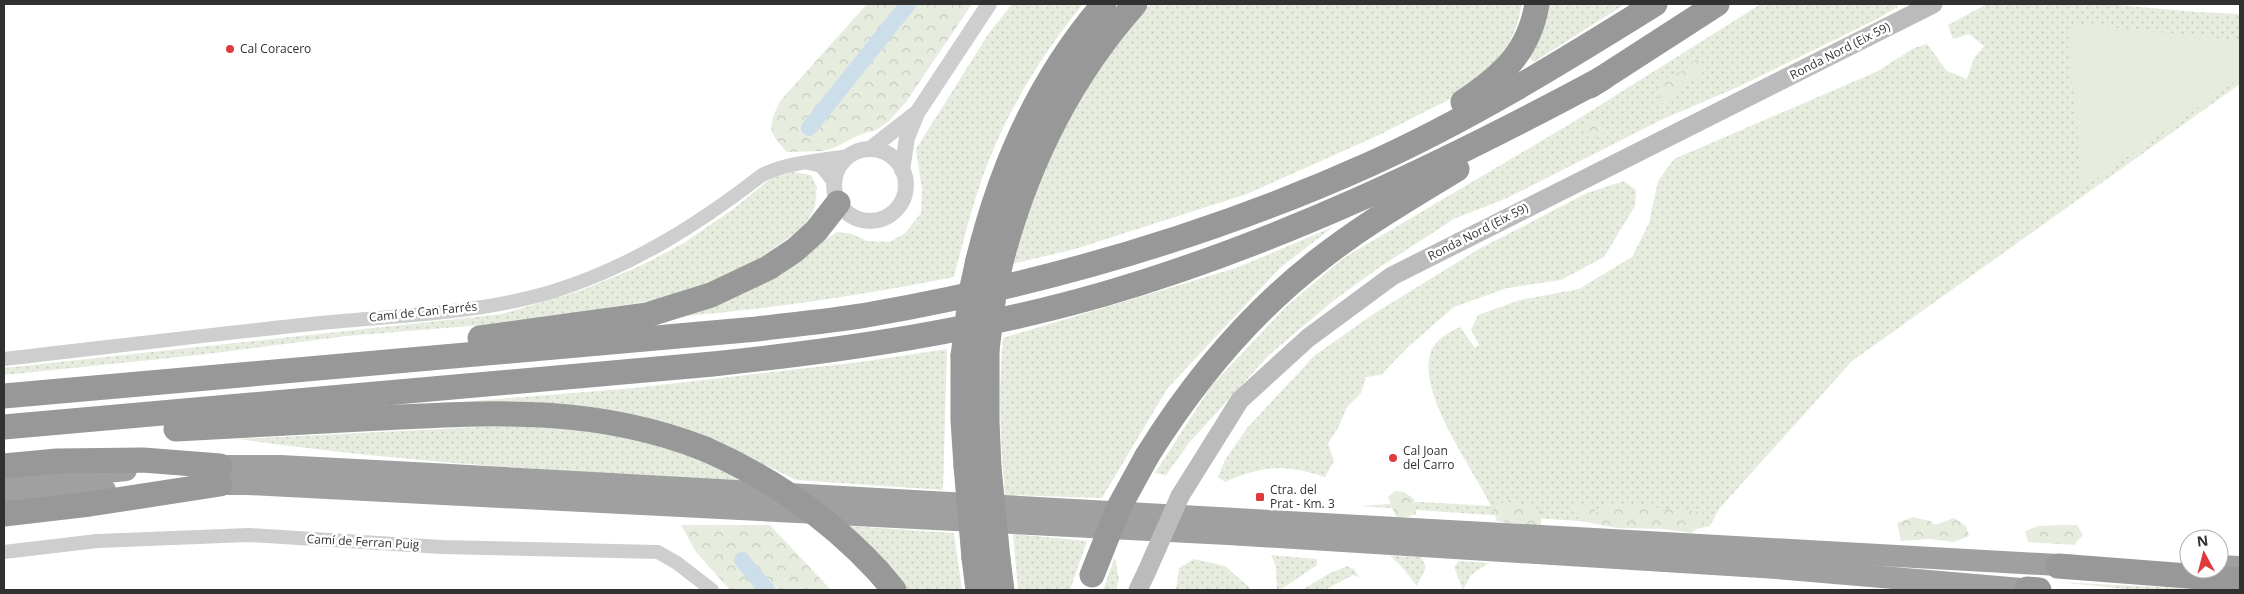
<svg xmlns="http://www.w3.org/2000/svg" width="2244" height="594" viewBox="0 0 2244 594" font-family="'Open Sans',sans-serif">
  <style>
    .grass { fill: url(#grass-dots) }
    .forest { fill: url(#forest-crowns) }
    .green { fill: #e6eddf }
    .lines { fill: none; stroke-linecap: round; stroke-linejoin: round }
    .canal { stroke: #cddeeb; stroke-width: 16 }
    .minor { stroke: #cecece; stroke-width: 14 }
    .tertiary { stroke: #cecece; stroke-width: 16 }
    .secondary { stroke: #bbb; stroke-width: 19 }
    .trunk { stroke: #a0a0a0; stroke-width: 22 }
    .motorway { stroke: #989898; stroke-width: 25 }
    .secondary-bridge { stroke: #bbb; stroke-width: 19 }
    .motorway-bridge { stroke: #989898; stroke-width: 25 }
    .poi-dot { fill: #df3b3d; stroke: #fff; stroke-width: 2 }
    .labels { text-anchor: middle; stroke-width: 5; stroke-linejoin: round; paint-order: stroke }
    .poi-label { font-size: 12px; fill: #313131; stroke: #fff; text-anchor: start }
    .street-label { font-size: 12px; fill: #313131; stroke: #fff }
  </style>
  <defs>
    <pattern id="grass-dots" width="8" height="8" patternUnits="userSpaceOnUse" patternTransform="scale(1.25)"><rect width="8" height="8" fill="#e6eddf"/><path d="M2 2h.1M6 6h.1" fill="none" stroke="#c6ccc0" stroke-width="1.8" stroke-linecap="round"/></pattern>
    <pattern id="forest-crowns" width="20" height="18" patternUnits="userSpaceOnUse" patternTransform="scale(1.25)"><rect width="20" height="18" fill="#e6eddf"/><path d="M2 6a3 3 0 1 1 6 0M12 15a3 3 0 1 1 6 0" fill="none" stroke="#c6ccc0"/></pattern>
  </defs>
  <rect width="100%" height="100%" fill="#fff"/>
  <g class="grass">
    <path d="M1012,4h71c-38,46 -72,101 -94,156 -15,38 -25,78 -35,117 -91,18 -176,31 -268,39l69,-30 82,-54 15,2 15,7 23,1 15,-9 16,-20 1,-22 -6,-42 73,-116z"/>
    <path d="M1151,4h371l-5,21 -9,20 -14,18 -42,35 -73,37 -132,59 -172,55 -63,15 13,-49 45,-105 55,-79z"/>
    <path d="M1549,4h76l-91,58 -5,-5z"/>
    <path d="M1761,4h135l2,3 -25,14 -135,66 -75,32 -156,79 -53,21 -74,48 -47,34 -65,55 -79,87 -23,32 -11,-2 57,-88 74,-78 56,-48 228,-135z"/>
    <path d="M1987,4h119l91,8 43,2v70l-388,277 -133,148 -9,17 -14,3 -337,-23 62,-4 70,4c-18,-38 -75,-113 -60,-155 4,-11 19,-20 29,-24l15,21 4,-3 -8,-15 7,-15 42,-15 59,-11 53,-32 17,-34 9,-42 16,-22 202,-87 38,-24 13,-4 20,27 20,8 7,-21 10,-12 -15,-12 -16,5 -5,-14z"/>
    <path d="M793,172l18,3 6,12 -2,20 -10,18 -53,40 -41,20 -44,13 -148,24 -172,14 -148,19 -195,20v-7l498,-54 80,-24 58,-24 44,-23 52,-36 35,-29z"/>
    <path d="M1624,181l12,9 -1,16 -31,51 -43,23 -54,8 -53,19 -46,40 -27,28 -15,2 -5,16 -14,14 -9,21 -10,16 6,17 -9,16c-38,-13 -64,-12 -100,5l-7,-5 7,-17 22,-32 67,-72 61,-43 104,-64 108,-56z"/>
    <path d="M1333,227l-53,41 -113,121 -65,109 -97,-3c-5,-53 -7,-104 -2,-157l233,-70z"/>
    <path d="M947,349l-4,141 -147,-10 -26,-13 -90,-38 -280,-22 234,-19 226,-26z"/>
    <path d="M522,425l73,5 24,5 76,22 52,26c-170,-11 -341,-20 -509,-44z"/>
    <path d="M848,526l106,7 8,57h-60z"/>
    <path d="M1013,534l74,7 -17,49h-52z"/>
    <path d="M1271,555l46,4v6l-34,23 -6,2 -1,-23z"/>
    <path d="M1390,556l31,1 5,10 -9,19 -16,-20z"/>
    <path d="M1115,557l4,22 -3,11h-13z"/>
    <path d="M1194,559l31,7 25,22 -1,2h-73l3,-22z"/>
    <path d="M1459,561l30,2 -18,12 -8,15 -9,-23z"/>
    <path d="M1347,566l8,4 4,7 -6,-2 -28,15h-23l26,-16z"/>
    <path d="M2058,582l158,8h-81z"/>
  </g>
  <g class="forest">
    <path d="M867,4h105l-66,98 -18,20 -12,8 -17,5 -25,13 -11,3 -36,1c-20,-21 -19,-25 -7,-51z"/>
    <path d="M1697,58l8,8 -4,12 -17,3c-4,14 -10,19 -24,23l-1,-22 27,-13z"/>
    <path d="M1595,119l11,10 -6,8 -11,1 -3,-13z"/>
    <path d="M1395,491l9,1 10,7 2,15 -10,3h-10l-8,-20z"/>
    <path d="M1511,499l13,6 17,5v15h-23l-21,-4 -5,-14z"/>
    <path d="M1592,502l4,11 11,-8h17l78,7 2,12 -13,9 -27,-4 -47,-1 -36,-7 -11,-14z"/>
    <path d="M1913,517l17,4 5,4 19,-7 12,8 3,10 -15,6 -25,-3 -28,2 -4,-18z"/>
    <path d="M681,525h89l61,65h-101l-34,-38z"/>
    <path d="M2063,525h14l6,10 -9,10 -46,-3 -3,-11 13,-5z"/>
  </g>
  <path class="green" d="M2076,24l164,16v38l-159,111 -4,-69 -9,-69 1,-22z"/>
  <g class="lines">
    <g class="canal">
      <path d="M809,128l99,-124"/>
      <path d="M742,560l25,30"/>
    </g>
    <g class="minor">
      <path d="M809,163l12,3 12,15"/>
      <path d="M4,359c105,-12 211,-25 317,-36 77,-8 158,-9 233,-32 77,-24 145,-67 208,-116 26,-13 57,-14 86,-19"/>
      <path d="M4,552l93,-11 152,-6 193,12 216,5 19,11 35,27"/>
    </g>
    <g class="tertiary">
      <circle cx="870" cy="185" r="36"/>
      <path d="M870,149l45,-35"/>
      <path d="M902,170l5,-32 10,-25 72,-109"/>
    </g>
    <g class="secondary">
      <path d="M1180,496l60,-96 68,-62 84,-62 541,-272"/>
      <path d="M1138,590l9,-19"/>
    </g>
    <g class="trunk">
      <path d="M203,466h77l134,7 1662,93"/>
      <path d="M4,483l122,-13"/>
      <path d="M202,484h46l980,50 549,34 256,22"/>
      <path d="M4,501l101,-11"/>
      <path d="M2219,566l21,1"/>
    </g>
    <g class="motorway">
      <path d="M1590,86l127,-82"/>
      <path d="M1463,102c39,-26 66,-50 74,-98"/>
      <path d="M1003,254c26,-94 67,-177 132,-250"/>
      <path d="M978,260c23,-94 62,-182 126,-256"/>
      <path d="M480,338l167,-23 64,-20 57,-27 27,-18 21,-19 22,-28"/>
      <path d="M987,350v71l2,47"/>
      <path d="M963,356v64l3,46"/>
      <path d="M4,396l753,-67c38,-5 77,-8 115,-15 170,-30 338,-78 496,-149 100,-45 194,-103 287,-161"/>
      <path d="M4,427l709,-63c132,-14 263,-33 391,-70 175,-51 339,-130 499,-216"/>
      <path d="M176,429c68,-4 136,-7 204,-11 116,-6 215,-12 325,31"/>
      <path d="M1147,456c46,-74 103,-143 173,-197 43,-34 90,-61 137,-90"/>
      <path d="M4,466l53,-5 86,-1 77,6"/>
      <path d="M4,514l86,-10 130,-20"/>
      <path d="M974,558l4,32"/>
      <path d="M998,559l4,31"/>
      <path d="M2058,566l182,14"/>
      <path d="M878,571l16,19"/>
      <path d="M2027,589l12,1"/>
    </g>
    <path class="secondary-bridge" d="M1147,571l33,-75"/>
    <g class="motorway-bridge">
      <path d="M987,350l8,-63 8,-33"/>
      <path d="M963,356l8,-64 7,-32"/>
      <path d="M705,449c66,29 124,69 173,122"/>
      <path d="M966,466l8,92"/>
      <path d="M989,468l9,91"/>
      <path d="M1092,575l27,-68 28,-51"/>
    </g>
  </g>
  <g class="poi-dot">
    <circle cx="230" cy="49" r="5"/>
    <circle cx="1393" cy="458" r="5"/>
    <rect x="1255" y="492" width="10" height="10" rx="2.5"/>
  </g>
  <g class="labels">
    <g class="poi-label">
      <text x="240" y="53">Cal Coracero</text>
      <text x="1403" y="455">Cal Joan<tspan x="1403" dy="14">del Carro</tspan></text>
      <text x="1270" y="494">Ctra. del<tspan x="1270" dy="14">Prat - Km. 3</tspan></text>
    </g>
    <g class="street-label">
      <text transform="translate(1840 51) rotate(-27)" y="4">Ronda Nord (Eix 59)</text>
      <text transform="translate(1478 232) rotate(-27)" y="4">Ronda Nord (Eix 59)</text>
      <text transform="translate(423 312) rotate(-6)" y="4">Camí de Can Farrés</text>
      <text transform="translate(363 542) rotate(3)" y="4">Camí de Ferran Puig</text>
    </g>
  </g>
  <rect width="2244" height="594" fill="none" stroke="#313131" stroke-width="10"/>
  <g transform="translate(2204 554) rotate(353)"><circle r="24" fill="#ffffff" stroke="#adadad"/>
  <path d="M0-4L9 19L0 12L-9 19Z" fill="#df3b3d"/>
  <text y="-8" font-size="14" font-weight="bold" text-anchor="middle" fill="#313131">N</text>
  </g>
</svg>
